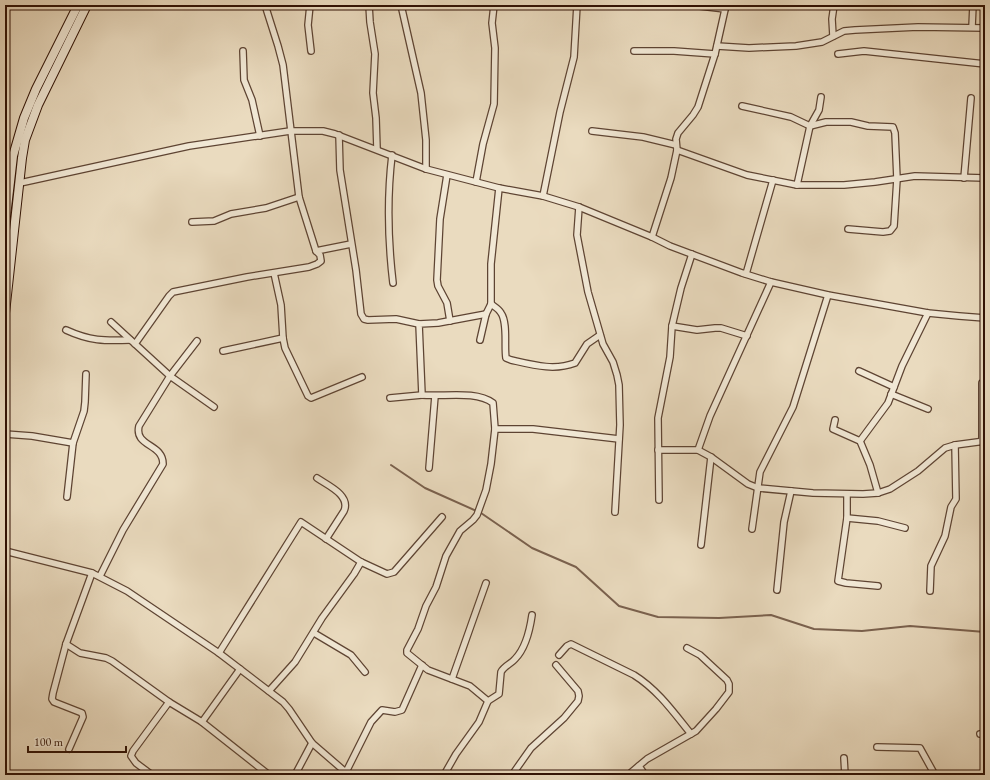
<svg xmlns="http://www.w3.org/2000/svg" width="990" height="780" viewBox="0 0 990 780" font-family="'EB Garamond',serif">
  <style>
    .lines { fill: none; stroke-linecap: round; stroke-linejoin: round }
    .stream { stroke: #7a614e; stroke-width: 2 }
    .street-casing { stroke: #5e4433; stroke-width: 8 }
    .secondary-casing { stroke: #301104; stroke-width: 10 }
    .street { stroke: #f1e8d5; stroke-width: 5.5 }
    .secondary { stroke: #f1e8d5; stroke-width: 8 }
  </style>
  <rect width="100%" height="100%" fill="#eadbbf"/>
  <filter id="stains"><feTurbulence type="fractalNoise" baseFrequency=".005" numOctaves="4"/><feColorMatrix values="0 0 0 0 .2 0 0 0 0 .09 0 0 0 0 .02 0 0 0 .5 -.17"/></filter>
  <radialGradient id="worn" r=".72"><stop offset=".6" stop-color="#630" stop-opacity="0"/><stop offset="1" stop-color="#630" stop-opacity=".3"/></radialGradient>
  <g class="lines">
    <path class="stream" d="M391,465l34,23 56,25 51,35 44,19 43,39 39,11 61,1 52,-3 43,14 48,2 48,-5 75,6"/>
    <defs>
      <g id="street">
        <path d="M310,5l-2,20 3,26"/>
        <path d="M369,5l1,17 5,32 -2,39 3,25 1,31"/>
        <path d="M401,5l20,88 5,47v29"/>
        <path d="M691,5l34,4"/>
        <path d="M972,27l1,-22"/>
        <path d="M833,36l-1,-17 2,-14"/>
        <path d="M717,46l32,2 47,-2 26,-4 22,-11 11,-1 63,-3 67,1"/>
        <path d="M243,51l1,29 8,20 8,36"/>
        <path d="M634,51h40l41,3"/>
        <path d="M838,54l26,-3 121,13"/>
        <path d="M742,106l49,11 19,9 16,-4h25l17,4 25,1 2,6 2,46 -3,47 -4,5 -7,1 -35,-3"/>
        <path d="M592,131l51,6 33,8"/>
        <path d="M339,135l1,35 16,100 5,44 3,5 4,1 28,-1 23,5"/>
        <path d="M677,150l70,25 50,10h47l31,-3 40,-6 70,2"/>
        <path d="M392,155c-5,42 -4,86 1,128"/>
        <path d="M447,175l-7,44 -3,61 1,6 9,17 3,18"/>
        <path d="M964,178l7,-80"/>
        <path d="M476,182l7,-38 11,-40 1,-56 -3,-25 2,-18"/>
        <path d="M20,183l169,-37 101,-15h33l12,3 91,35 73,19 44,8 36,11 73,30 18,9 72,27 29,9 57,13 100,18 31,3 26,2"/>
        <path d="M797,185l13,-59 9,-16 2,-13"/>
        <path d="M543,196l17,-84 14,-55 3,-52"/>
        <path d="M579,207l-2,28 11,57 15,52 10,18 4,13 2,10 1,40 -5,87"/>
        <path d="M192,222l22,-1 17,-7 35,-6 33,-11"/>
        <path d="M652,237l19,-59 6,-28 -1,-11 2,-6 15,-18 5,-8 17,-53 11,-49"/>
        <path d="M316,251l35,-7"/>
        <path d="M274,273l7,32 2,33 2,10 23,48 3,2 51,-21"/>
        <path d="M746,274l27,-94"/>
        <path d="M491,304c4,3 8,5 10,9 7,10 3,33 5,45l5,2c22,5 43,11 64,3l12,-19 13,-9"/>
        <path d="M486,314l-48,9 -19,1 3,71c21,2 54,-5 71,8l2,26 -4,35 -5,26 -9,25 -4,5 -13,11 -14,25 -10,31 -10,19 -8,23 -11,21v3l21,17 42,16 18,15"/>
        <path d="M111,322l59,54 44,31"/>
        <path d="M672,326l25,4 18,-2h6l26,8"/>
        <path d="M66,330c24,11 38,11 64,10"/>
        <path d="M480,340l6,-26 5,-10v-40l8,-76"/>
        <path d="M135,344l34,-48 4,-4 74,-15 62,-10 8,-3 4,-3 -1,-6 -4,-4 -17,-54 -16,-132 -5,-19 -13,-41"/>
        <path d="M223,351l60,-13"/>
        <path d="M859,371l35,16"/>
        <path d="M982,383v59"/>
        <path d="M891,394l37,15"/>
        <path d="M390,398l32,-3"/>
        <path d="M835,420l-2,9 27,12 10,24 8,28"/>
        <path d="M495,429h38l86,10"/>
        <path d="M5,434l27,2 41,7"/>
        <path d="M860,441l28,-38 14,-37 26,-53"/>
        <path d="M658,450h40l13,7 37,27 10,4 55,5 50,1 15,-1 12,-4 28,-18 27,-23 10,-3 30,-4"/>
        <path d="M698,450l12,-34 61,-134"/>
        <path d="M429,468l6,-72"/>
        <path d="M317,478c10,7 34,17 27,33l-18,28"/>
        <path d="M847,494v24l-9,63 8,2 32,3"/>
        <path d="M67,497l6,-54 11,-32 1,-9 1,-28"/>
        <path d="M659,500l-1,-82 12,-61 2,-31 9,-38 11,-34"/>
        <path d="M847,518l31,3 27,7"/>
        <path d="M752,529l8,-57 33,-65 35,-112"/>
        <path d="M701,545l10,-88"/>
        <path d="M5,551l87,22 35,18 92,62 64,49 6,7 23,34 37,32"/>
        <path d="M100,576l23,-46 40,-66c0,-21 -29,-17 -24,-38l31,-50 27,-35"/>
        <path d="M777,590l7,-68 7,-31"/>
        <path d="M930,591l1,-25 14,-30 6,-29 5,-8 -1,-54"/>
        <path d="M314,633l37,22 14,17"/>
        <path d="M66,644l14,9 26,5 6,3 57,41 33,20 67,53"/>
        <path d="M219,653l82,-131 60,40 26,12 7,-2 48,-55"/>
        <path d="M559,655l8,-9 4,-2 63,31c24,15 40,38 57,59"/>
        <path d="M452,679l34,-96"/>
        <path d="M269,691l26,-29 27,-44 32,-44 7,-12"/>
        <path d="M202,722l38,-53"/>
        <path d="M980,734l5,-1"/>
        <path d="M877,747l43,1 15,27"/>
        <path d="M69,749l14,-32 -1,-4 -28,-11 -2,-3 1,-6 13,-49 26,-71"/>
        <path d="M844,758l1,17"/>
        <path d="M639,766l6,9"/>
        <path d="M346,772l25,-50 11,-12 13,2 7,-2 20,-45"/>
        <path d="M152,775l-16,-12 -5,-7 2,-5 36,-49"/>
        <path d="M295,775l17,-32"/>
        <path d="M444,775l12,-21 23,-32 9,-21 11,-7 2,-22c3,-6 10,-8 14,-13 10,-10 15,-30 17,-44"/>
        <path d="M512,775l19,-27 33,-30 14,-17 1,-5 -1,-5 -22,-26"/>
        <path d="M628,775l19,-16 49,-28 20,-22 13,-17v-8l-2,-4 -27,-25 -13,-7"/>
      </g>
      <g id="secondary">
        <path d="M5,225l8,-69 11,-38 12,-29 42,-84"/>
        <path d="M5,313l17,-155 3,-18 13,-35 49,-100"/>
      </g>
    </defs>
    <use href="#street" class="street-casing"/>
    <use href="#secondary" class="secondary-casing"/>
    <use href="#street" class="street"/>
    <use href="#secondary" class="secondary"/>
  </g>
  <rect width="990" height="780" fill="none" stroke="#eadbbf" stroke-width="20"/>
  <rect x="6" y="6" width="978" height="768" fill="none" stroke="#301104" stroke-width="2"/>
  <rect x="10" y="10" width="970" height="760" fill="none" stroke="#301104"/>
  <path d="M28 746v6h98v-6" fill="none" stroke="#301104" stroke-width="2"/>
  <text x="34" y="746" font-size="12" fill="#301104" stroke="#f1e8d5" stroke-width="3" paint-order="stroke">100 m</text>
  <rect width="100%" height="100%" filter="url(#stains)"/>
  <rect width="100%" height="100%" fill="url(#worn)"/>
</svg>
